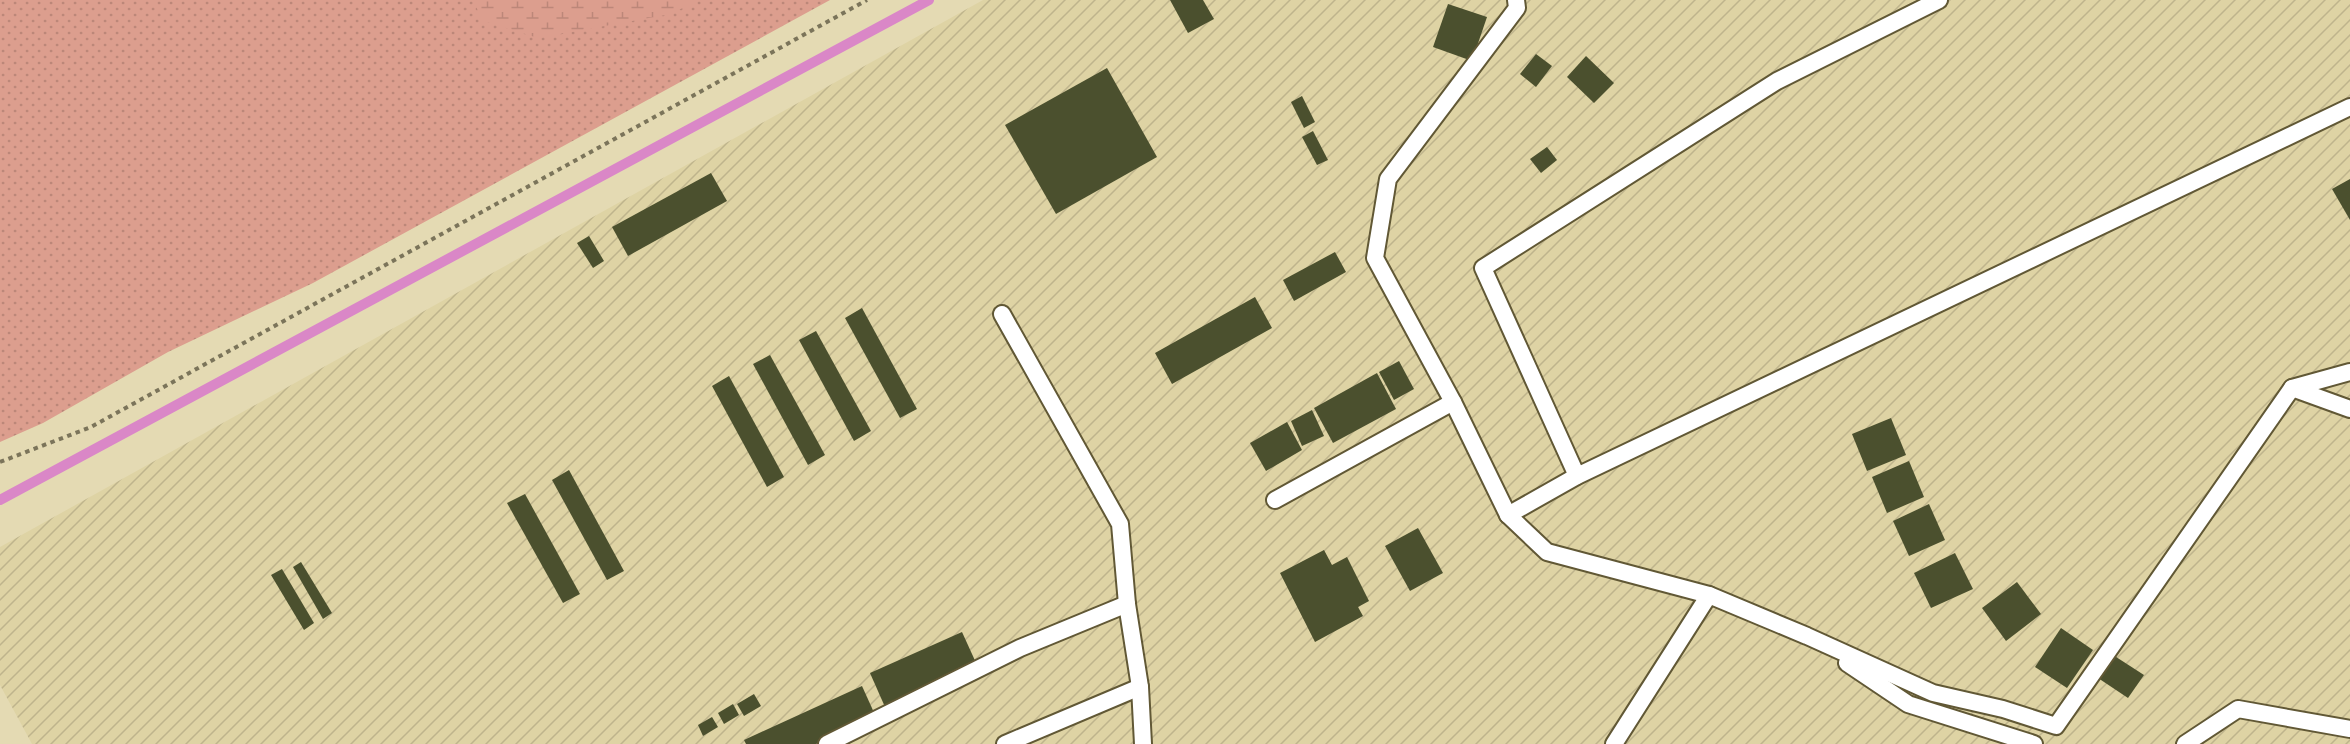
<svg xmlns="http://www.w3.org/2000/svg" width="2350" height="744" viewBox="0 0 2350 744" font-family="Bitter,serif">
  <style>
    .industrial { fill: url(#industrial-furrows) }
    .grass { fill: url(#grass-dots) }
    .wetland { fill: url(#wetland-marsh) }
    .lines { fill: none; stroke-linecap: round; stroke-linejoin: round }
    .stream { stroke: #da87c7; stroke-width: 10 }
    .building { fill: #4b502e }
    .lane-casing { stroke: #615835; stroke-width: 20 }
    .path { stroke: #7b745a; stroke-width: 4; stroke-dasharray: 4.5 4.5; stroke-linecap: butt }
    .lane { stroke: #fff; stroke-width: 16 }
  </style>
  <defs>
    <pattern id="industrial-furrows" width="10" height="10" patternUnits="userSpaceOnUse" patternTransform="scale(1.5)"><rect width="10" height="10" fill="#ded3a4"/><path d="M-1 1l2-2M0 10L10 0M9 11l2-2" fill="none" stroke="#beb48c"/></pattern>
    <pattern id="grass-dots" width="8" height="8" patternUnits="userSpaceOnUse" patternTransform="scale(1.5)"><rect width="8" height="8" fill="#dc9e8e"/><path d="M2 2h.1M6 6h.1" fill="none" stroke="#bc8779" stroke-width="1.8" stroke-linecap="round"/></pattern>
    <pattern id="wetland-marsh" width="20" height="14" patternUnits="userSpaceOnUse" patternTransform="scale(1.5)"><rect width="20" height="14" fill="#dc9e8e"/><path d="M1 5h8M5 5V1M11 12h8M15 12V8" fill="none" stroke="#bc8779"/></pattern>
  </defs>
  <rect width="100%" height="100%" fill="#e4dab3"/>
  <path class="industrial" d="M983,0h1367v744h-2318l-32,-59v-138z"/>
  <path class="grass" d="M0,0h830l-517,283 -145,69 -125,71 -43,19z"/>
  <path class="wetland" d="M474,0h224l-27,14 -133,24 -57,-18z"/>
  <g class="lines">
    <path class="stream" d="M0,500l929,-500"/>
  </g>
  <g class="building">
    <path d="M1170,0h33l11,19 -26,14z"/>
    <path d="M1448,4l39,13 -15,44 -39,-14z"/>
    <path d="M1536,54l16,12 -16,21 -16,-13z"/>
    <path d="M1586,56l28,27 -20,20 -27,-26z"/>
    <path d="M1107,68l50,89 -101,57 -51,-89z"/>
    <path d="M1302,96l13,26 -11,6 -13,-26z"/>
    <path d="M1313,131l15,29 -11,5 -15,-28z"/>
    <path d="M1547,147l10,13 -16,13 -11,-14z"/>
    <path d="M711,173l16,28 -99,55 -16,-29z"/>
    <path d="M2350,179v41l-18,-31z"/>
    <path d="M589,236l15,25 -11,7 -16,-25z"/>
    <path d="M1335,252l11,20 -52,29 -11,-21z"/>
    <path d="M1255,297l17,31 -100,56 -17,-31z"/>
    <path d="M862,308l55,101 -17,9 -55,-100z"/>
    <path d="M816,331l55,100 -17,10 -55,-101z"/>
    <path d="M770,355l55,100 -17,10 -55,-101z"/>
    <path d="M1399,361l15,28 -20,11 -15,-28z"/>
    <path d="M1377,373l19,36 -63,34 -19,-35z"/>
    <path d="M729,376l55,101 -17,10 -55,-101z"/>
    <path d="M1312,410l12,26 -22,10 -11,-25z"/>
    <path d="M1891,418l15,37 -39,16 -15,-37z"/>
    <path d="M1287,422l15,28 -36,21 -16,-28z"/>
    <path d="M1909,461l15,36 -37,16 -15,-36z"/>
    <path d="M569,470l55,101 -17,9 -55,-100z"/>
    <path d="M525,494l55,100 -17,9 -56,-100z"/>
    <path d="M1929,504l16,36 -36,16 -16,-35z"/>
    <path d="M1418,528l25,45 -33,18 -25,-45z"/>
    <path d="M1324,550l8,15 15,-8 22,44 -11,6 5,9 -48,26 -35,-69z"/>
    <path d="M1955,553l18,36 -42,19 -17,-35z"/>
    <path d="M301,562l31,51 -9,6 -30,-52z"/>
    <path d="M282,569l32,54 -10,7 -33,-55z"/>
    <path d="M2017,582l24,32 -35,27 -24,-33z"/>
    <path d="M2061,628l32,22 -26,38 -32,-21z"/>
    <path d="M962,632l15,33 -92,42 -15,-34z"/>
    <path d="M2113,655l31,20 -16,23 -30,-20z"/>
    <path d="M862,686l14,31 -60,27h-70l-2,-4z"/>
    <path d="M754,694l7,12 -17,10 -7,-12z"/>
    <path d="M733,704l6,11 -15,9 -6,-11z"/>
    <path d="M712,717l6,10 -15,9 -5,-11z"/>
  </g>
  <g class="lines">
    <defs>
      <g id="lane">
        <path d="M1516,0l1,8 -129,171 -13,79 78,144 55,113 39,37 162,43 -95,149"/>
        <path d="M1002,314l118,210 7,80 13,83 3,57"/>
        <path d="M2292,388l58,21"/>
        <path d="M1577,476l-94,-208 294,-187 162,-81"/>
        <path d="M1275,500l178,-98"/>
        <path d="M1508,515l69,-39 773,-369"/>
        <path d="M1709,595l98,41 126,57 70,16 53,17 236,-338 58,-16"/>
        <path d="M1847,663l61,41 126,40"/>
        <path d="M827,744l193,-96 107,-44"/>
        <path d="M1005,744l135,-57"/>
        <path d="M2185,744l53,-35 112,20"/>
      </g>
    </defs>
    <use href="#lane" class="lane-casing"/>
    <path class="path" d="M0,462l91,-35 776,-427"/>
    <use href="#lane" class="lane"/>
  </g>
</svg>
